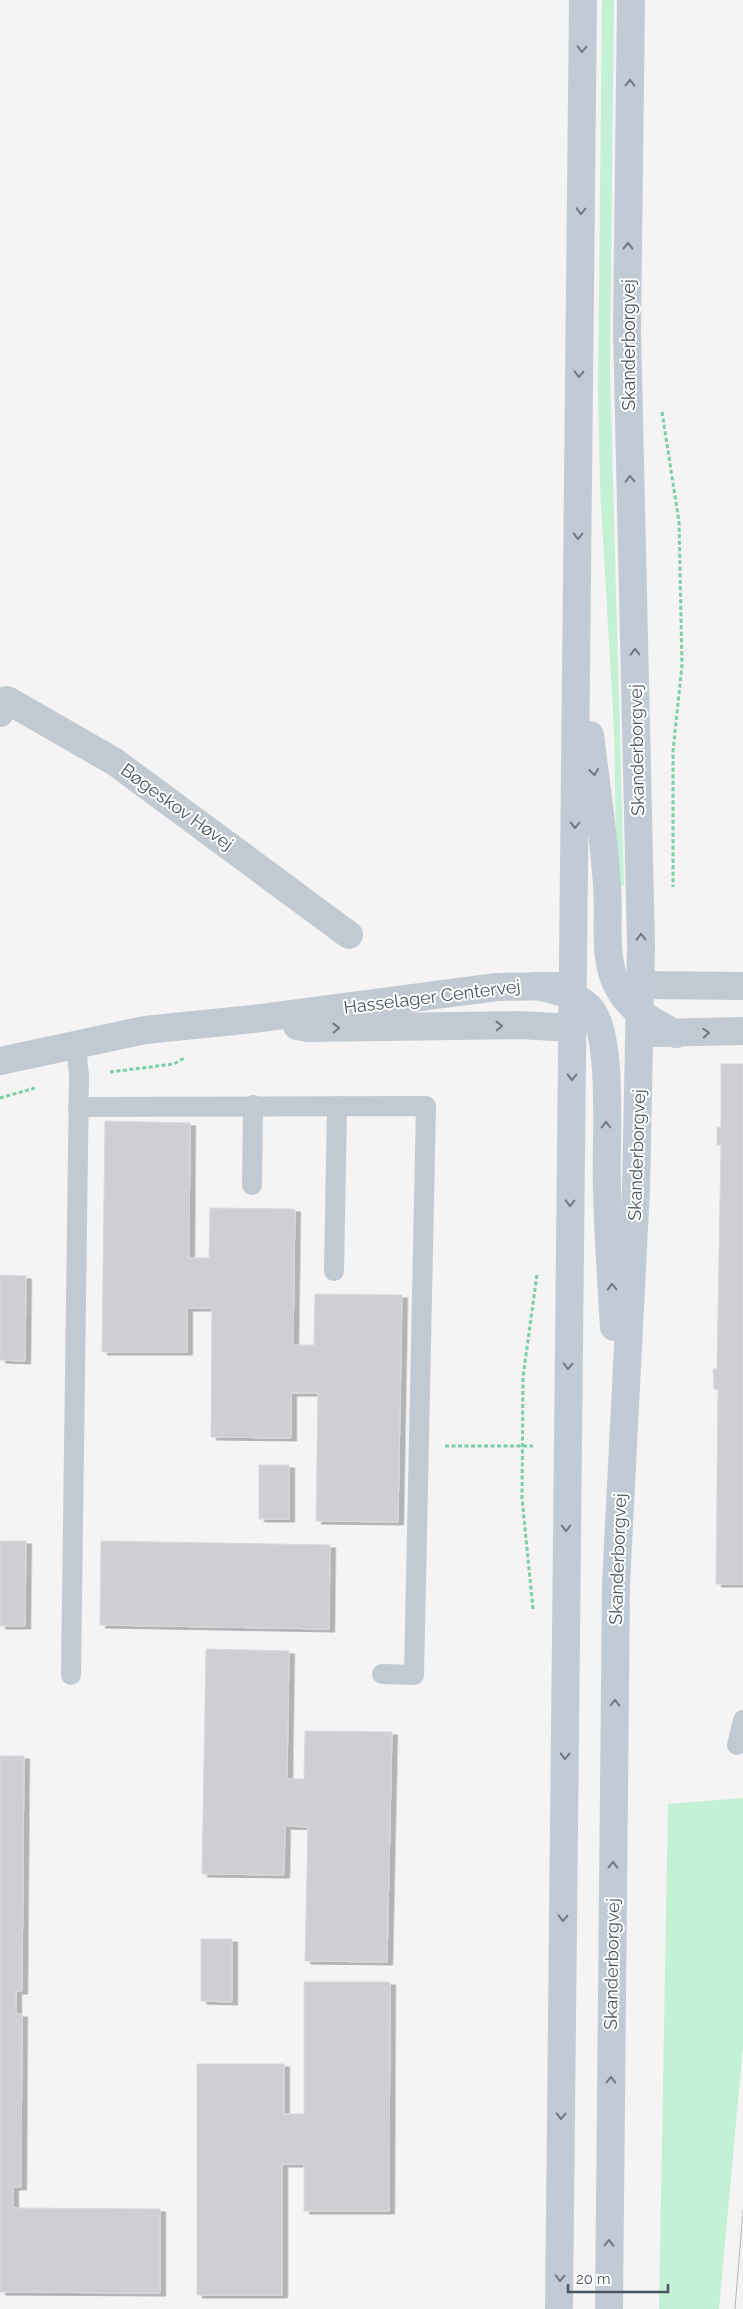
<svg xmlns="http://www.w3.org/2000/svg" width="743" height="2309" viewBox="0 0 743 2309" font-family="Raleway,sans-serif">
  <style>
    .green { fill: #c3f1d5 }
    .building { fill: #cdcfd5; stroke: #d7d9de; filter: url(#shadow) }
    .lines { fill: none; stroke-linecap: round; stroke-linejoin: round }
    .path { stroke: #7ad0a6; stroke-width: 3; stroke-dasharray: 4 2.5; stroke-linecap: butt }
    .lane { stroke: #c1cad2; stroke-width: 20 }
    .street { stroke: #c1cad2; stroke-width: 28 }
    .secondary { stroke: #c1cbd6; stroke-width: 28 }
    .tram { stroke: #b5b8bd; stroke-width: 1 }
    .oneway { stroke: #6e7984 }
    .oneway2 { stroke: #6e7983 }
    .labels { text-anchor: middle; stroke-width: 4; stroke-linejoin: round; paint-order: stroke }
    .street-label { font-size: 18px; fill: #4a5661; stroke: #fff }
  </style>
  <defs>
    <filter id="shadow"><feDropShadow dx="5.5" dy="3" stdDeviation="0" flood-color="#0004"/></filter>
  </defs>
  <rect width="100%" height="100%" fill="#f5f3f3"/>
  <g class="green">
    <path d="M602,0h12l-4,368 14,518h-7l-3,-157 -14,-242 -2,-100z"/>
    <path d="M743,1798v248l-24,263h-60l9,-505z"/>
  </g>
  <g class="building">
    <path d="M721,1064h22v520h-27l2,-194 -4,-1 -1,-20h4l4,-224 -4,1v-19h4z"/>
    <path d="M105,1121l85,2 -1,135h20l1,-50 85,1 -2,136h21l1,-51 87,1 -4,227 -82,-1 2,-128h-27v45l-80,-1 1,-129h-25v44h-85z"/>
    <path d="M0,1275l26,1 -1,85 -25,-1z"/>
    <rect x="259" y="1465" width="30" height="54"/>
    <path d="M0,1541h26l-1,85h-25z"/>
    <path d="M101,1541l229,4 -1,84 -229,-4z"/>
    <path d="M206,1649l83,2 -2,128h17l1,-48 87,1 -5,230 -82,-1 3,-134 -23,-1 -1,49 -82,-1z"/>
    <path d="M0,1756h24l-2,235h-6v23h6l-1,173h-8v21l147,1v84l-160,-1z"/>
    <path d="M201,1939h31v63l-31,-1z"/>
    <path d="M304,1982h86l-1,229h-85v-47h-22v131h-85v-231h87v50h20z"/>
  </g>
  <g class="lines">
    <g class="path">
      <path d="M662,412l17,110 3,143 -9,87v135"/>
      <path d="M110,1072l64,-8 10,-6"/>
      <path d="M0,1098l35,-10"/>
      <path d="M445,1446h88"/>
      <path d="M533,1609l-11,-111 1,-121 14,-103"/>
    </g>
    <g class="lane">
      <path d="M78,1107l348,-1 -12,569 -32,-1"/>
      <path d="M252,1185l1,-80"/>
      <path d="M334,1271l3,-165"/>
      <path d="M71,1675l8,-599 -3,-33"/>
      <path d="M737,1745l6,-25"/>
    </g>
    <g class="street">
      <path d="M0,713l7,-13 108,62 234,173"/>
      <path d="M641,985l102,1"/>
      <path d="M297,1026l11,2 211,-3 53,3"/>
      <path d="M652,1033l91,-2"/>
      <path d="M0,1061l145,-31 108,-11 244,-32 63,-1"/>
    </g>
    <g class="secondary">
      <path d="M590,735c6,50 14,100 17,151 3,32 -5,72 11,101 12,24 35,34 58,47"/>
      <path d="M536,986c18,4 46,9 57,26 21,33 12,135 14,178 1,45 4,91 7,137"/>
      <path d="M559,2309l24,-2309"/>
      <path d="M609,2309l7,-725 20,-395 5,-243 -14,-616 4,-330"/>
    </g>
    <path class="tram" d="M735,2309l8,-99"/>
  </g>
  <defs><path id="oneway-chevron" d="M-2-3.5L2.5 0L-2 3.5" fill="none" stroke-width="1.6" stroke-linecap="round" stroke-linejoin="round" transform="scale(1.25)"/></defs>
  <g class="oneway">
    <use href="#oneway-chevron" transform="translate(582 49) rotate(91)"/>
    <use href="#oneway-chevron" transform="translate(630 83) rotate(-89)"/>
    <use href="#oneway-chevron" transform="translate(581 211) rotate(91)"/>
    <use href="#oneway-chevron" transform="translate(628 246) rotate(-89)"/>
    <use href="#oneway-chevron" transform="translate(579 374) rotate(91)"/>
    <use href="#oneway-chevron" transform="translate(630 479) rotate(-91)"/>
    <use href="#oneway-chevron" transform="translate(578 536) rotate(91)"/>
    <use href="#oneway-chevron" transform="translate(635 652) rotate(-91)"/>
    <use href="#oneway-chevron" transform="translate(594 772) rotate(83)"/>
    <use href="#oneway-chevron" transform="translate(575 825) rotate(91)"/>
    <use href="#oneway-chevron" transform="translate(641 937) rotate(-91)"/>
    <use href="#oneway-chevron" transform="translate(572 1077) rotate(91)"/>
    <use href="#oneway-chevron" transform="translate(606 1125) rotate(-90)"/>
    <use href="#oneway-chevron" transform="translate(570 1203) rotate(91)"/>
    <use href="#oneway-chevron" transform="translate(612 1287) rotate(-93)"/>
    <use href="#oneway-chevron" transform="translate(568 1366) rotate(91)"/>
    <use href="#oneway-chevron" transform="translate(566 1528) rotate(90)"/>
    <use href="#oneway-chevron" transform="translate(615 1703) rotate(-89)"/>
    <use href="#oneway-chevron" transform="translate(565 1756) rotate(91)"/>
    <use href="#oneway-chevron" transform="translate(613 1865) rotate(-89)"/>
    <use href="#oneway-chevron" transform="translate(563 1918) rotate(91)"/>
    <use href="#oneway-chevron" transform="translate(611 2080) rotate(-89)"/>
    <use href="#oneway-chevron" transform="translate(561 2116) rotate(91)"/>
    <use href="#oneway-chevron" transform="translate(609 2243) rotate(-89)"/>
    <use href="#oneway-chevron" transform="translate(560 2278) rotate(91)"/>
  </g>
  <g class="oneway2">
    <use href="#oneway-chevron" transform="translate(499 1026) rotate(-1)"/>
    <use href="#oneway-chevron" transform="translate(336 1028) rotate(-1)"/>
    <use href="#oneway-chevron" transform="translate(706 1033) rotate(-3)"/>
  </g>
  <g class="labels">
    <g class="street-label">
      <text transform="translate(629 345) rotate(-90)" y="6">Skanderborgvej</text>
      <text transform="translate(637 750) rotate(-91)" y="6">Skanderborgvej</text>
      <text transform="translate(177 807) rotate(36)" y="6">Bøgeskov Høvej</text>
      <text transform="translate(432 997) rotate(-7)" y="6">Hasselager Centervej</text>
      <text transform="translate(637 1155) rotate(-88)" y="6">Skanderborgvej</text>
      <text transform="translate(618 1559) rotate(-88)" y="6">Skanderborgvej</text>
      <text transform="translate(612 1964) rotate(-89)" y="6">Skanderborgvej</text>
    </g>
  </g>
  <path d="M568 2284v8h100v-8" fill="none" stroke="#4a5661" stroke-width="2.5"/>
  <text x="576" y="2284" font-size="15" fill="#4a5661" stroke="#ffffff" stroke-width="4" paint-order="stroke">20 m</text>
</svg>
